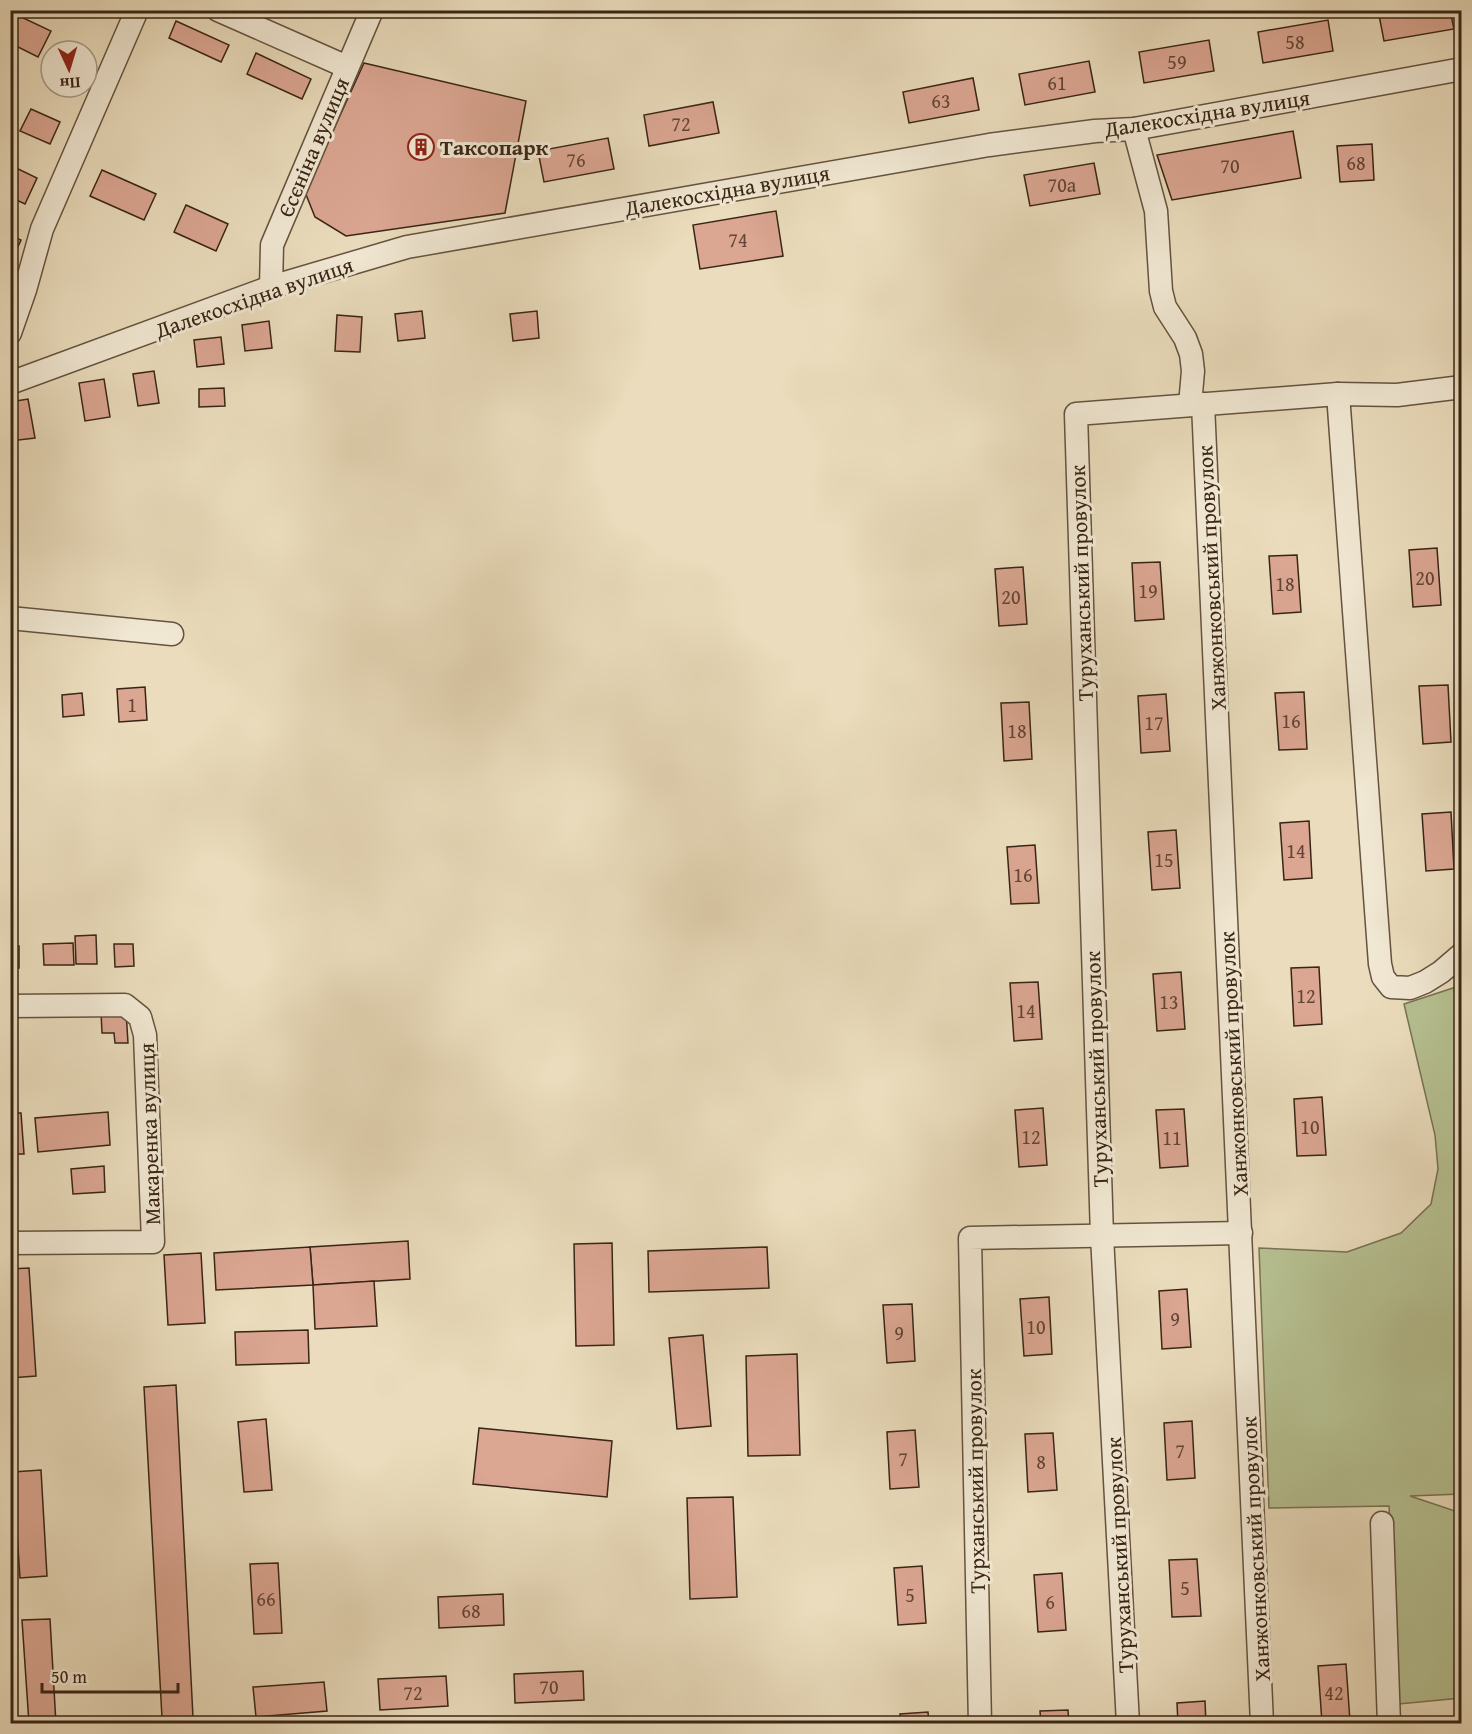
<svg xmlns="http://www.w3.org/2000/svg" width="1472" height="1734" viewBox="0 0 1472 1734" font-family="'Gentium Book Plus',serif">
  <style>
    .green { fill: #b6c091; stroke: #787253; stroke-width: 1.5 }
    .building { fill: #dba692; stroke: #392515; stroke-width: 1.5 }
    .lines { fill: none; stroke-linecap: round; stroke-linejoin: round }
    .minor-casing { stroke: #65533f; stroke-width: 25 }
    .minor { stroke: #f1e8d3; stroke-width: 22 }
    .labels { text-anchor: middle; stroke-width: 6; stroke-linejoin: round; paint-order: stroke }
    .number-label { font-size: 20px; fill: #624534 }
    .street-label { font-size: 22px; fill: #392515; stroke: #f1e8d3 }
    .poi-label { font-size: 22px; font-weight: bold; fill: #392515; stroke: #f1e8d3; text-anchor: start }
  </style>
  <rect width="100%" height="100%" fill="#eadcbc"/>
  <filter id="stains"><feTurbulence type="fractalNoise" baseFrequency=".00333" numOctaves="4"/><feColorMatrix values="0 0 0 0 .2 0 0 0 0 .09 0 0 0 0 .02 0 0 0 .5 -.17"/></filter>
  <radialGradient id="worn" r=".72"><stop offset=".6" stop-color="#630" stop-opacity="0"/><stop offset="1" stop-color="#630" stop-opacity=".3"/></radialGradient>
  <path class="green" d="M1461,982v512l-51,2 51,17v185l-62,6 -10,-198 -120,2 -10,-260 88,4 54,-19 30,-29 7,-35 -3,-34 -31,-131 52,-17z"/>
  <g class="building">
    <path d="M1378,10h72l4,19 -70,12z"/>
    <path d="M17,15l34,16 -13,26 -28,-14v-15z"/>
    <path d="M1328,20l5,31 -70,12 -5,-31z"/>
    <path d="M176,21l53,24 -8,17 -52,-24z"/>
    <path d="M1209,40l5,31 -70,12 -5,-31z"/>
    <path d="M256,53l55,26 -9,20 -55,-25z"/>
    <path d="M1089,61l6,31 -70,13 -6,-31z"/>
    <path d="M364,63l162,38 -21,112 -159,23 -31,-19 -10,-25z"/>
    <path d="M973,78l6,32 -70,13 -6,-31z"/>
    <path d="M713,102l6,31 -70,13 -5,-31z"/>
    <path d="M31,109l29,13 -10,22 -30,-13z"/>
    <path d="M1293,131l8,47 -129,22 -15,-45z"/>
    <path d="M608,138l6,31 -70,13 -6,-31z"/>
    <path d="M1372,144l2,36 -34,2 -3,-36z"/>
    <path d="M1094,163l6,31 -70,12 -6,-31z"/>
    <path d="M12,166l25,12 -12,26 -15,-7z"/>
    <path d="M102,170l54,24 -12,26 -54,-24z"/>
    <path d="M186,205l42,19 -12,27 -42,-19z"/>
    <path d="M776,211l7,45 -83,13 -7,-44z"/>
    <path d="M10,235l11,5 -11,24z"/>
    <path d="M422,311l3,27 -27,3 -3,-27z"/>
    <path d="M537,311l2,27 -26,3 -3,-27z"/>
    <path d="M337,315l25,2 -2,35 -25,-1z"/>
    <path d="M269,321l3,27 -27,3 -3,-26z"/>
    <path d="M221,337l3,27 -27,3 -3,-27z"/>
    <path d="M154,371l5,32 -21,3 -5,-32z"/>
    <path d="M104,379l6,38 -25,4 -6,-38z"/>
    <path d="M224,388l1,18 -26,1v-18z"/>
    <path d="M28,399l7,39 -25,3v-39z"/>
    <path d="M1437,548l4,57 -28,2 -4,-57z"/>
    <path d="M1297,555l4,57 -28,2 -4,-58z"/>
    <path d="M1160,562l4,57 -29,2 -3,-58z"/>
    <path d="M1023,567l4,57 -28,2 -4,-57z"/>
    <path d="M1448,685l3,57 -28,2 -4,-58z"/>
    <path d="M145,687l2,33 -28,2 -2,-33z"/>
    <path d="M1304,692l3,57 -28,1 -4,-57z"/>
    <path d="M14,693l1,22h-5v-21z"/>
    <path d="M82,693l2,22 -21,2 -1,-22z"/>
    <path d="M1166,694l4,57 -29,2 -3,-57z"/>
    <path d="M1029,702l3,57 -28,2 -3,-58z"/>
    <path d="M1451,812l3,57 -28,2 -4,-57z"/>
    <path d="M1309,821l3,57 -28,2 -4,-57z"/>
    <path d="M1176,830l4,58 -28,2 -4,-58z"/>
    <path d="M1035,845l4,58 -28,1 -4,-57z"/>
    <path d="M96,935l1,29h-21l-1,-28z"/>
    <path d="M73,943l1,22h-30l-1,-21z"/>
    <path d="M114,944h19l1,22 -19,1z"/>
    <rect x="10" y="946" width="9" height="22"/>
    <path d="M1319,967l3,57 -28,2 -3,-58z"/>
    <path d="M1181,972l4,57 -28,2 -4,-57z"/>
    <path d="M1038,982l4,57 -28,2 -4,-58z"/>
    <path d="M126,1011l2,32h-13l-1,-10h-12l-1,-21z"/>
    <path d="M1322,1097l4,58 -29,1 -3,-57z"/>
    <path d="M1043,1108l4,57 -28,2 -4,-57z"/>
    <path d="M1184,1109l4,57 -28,2 -4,-58z"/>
    <path d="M108,1112l2,33 -72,7 -3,-34z"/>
    <path d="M10,1113h11l3,41h-14z"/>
    <path d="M104,1166l1,26 -32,2 -2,-25z"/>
    <path d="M408,1241l2,38 -97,6 -3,-38z"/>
    <path d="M612,1243l2,102 -38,1 -2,-102z"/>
    <path d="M310,1247l3,38 -97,5 -2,-37z"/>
    <path d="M767,1247l2,41 -120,4 -1,-41z"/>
    <path d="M201,1253l4,70 -37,2 -4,-70z"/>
    <path d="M29,1268l7,108 -26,2v-109z"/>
    <path d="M374,1281l3,45 -62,3 -2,-44z"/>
    <path d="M1187,1289l4,58 -29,2 -3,-58z"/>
    <path d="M1049,1297l3,57 -28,2 -4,-57z"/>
    <path d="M912,1304l3,57 -28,2 -4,-58z"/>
    <path d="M308,1330l1,33 -73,2 -1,-33z"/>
    <path d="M703,1335l8,91 -34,3 -8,-91z"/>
    <path d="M797,1354l3,101 -52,1 -2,-100z"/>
    <path d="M176,1385l17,332 -31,1 -18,-331z"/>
    <path d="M266,1419l6,71 -28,2 -6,-70z"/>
    <path d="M1192,1421l3,57 -28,2 -3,-57z"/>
    <path d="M479,1428l133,13 -5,56 -134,-13z"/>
    <path d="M915,1430l4,57 -29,2 -3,-57z"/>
    <path d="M1053,1433l4,57 -29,2 -3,-58z"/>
    <path d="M41,1470l6,106 -27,2 -7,-106z"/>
    <path d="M733,1497l4,100 -47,2 -3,-101z"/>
    <path d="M1197,1559l4,57 -29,1 -3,-57z"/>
    <path d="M278,1563l4,70 -28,1 -4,-70z"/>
    <path d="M922,1566l4,57 -28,2 -4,-57z"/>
    <path d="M1062,1573l4,57 -28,2 -4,-57z"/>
    <path d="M503,1594l1,31 -65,3 -1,-31z"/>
    <path d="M50,1619l6,105h-27l-7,-104z"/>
    <path d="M1346,1664l4,57 -28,2 -4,-57z"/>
    <path d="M583,1671l1,29 -69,3 -1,-29z"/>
    <path d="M446,1676l2,30 -68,4 -2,-31z"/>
    <path d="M324,1682l3,29 -71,6 -3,-30z"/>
    <path d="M1205,1701l1,23h-28l-1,-21z"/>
    <path d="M1068,1710l1,14h-28l-1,-13z"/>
    <path d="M928,1712l1,12h-28l-1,-10z"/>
  </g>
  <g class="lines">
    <defs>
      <g id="minor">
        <path d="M218,10l129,57"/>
        <path d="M1134,129l22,82 5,80 4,16 20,31 6,16 2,17 -3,34"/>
        <path d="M271,287l1,-42 100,-235"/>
        <path d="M10,333l15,-43 17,-61 95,-219"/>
        <path d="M10,383l261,-96 136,-40 582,-102 106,-14 39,-2 328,-60"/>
        <path d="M1338,394l42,570 3,13 8,10 19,1 15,-6 16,-10 21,-18"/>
        <path d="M1203,404l59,1320"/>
        <path d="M10,618l162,16"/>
        <path d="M10,1006l115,-1 15,12 5,18 8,207 -143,1"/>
        <path d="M1382,1523l7,201"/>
        <path d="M980,1724l-10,-486 271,-5"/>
        <path d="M1128,1724l-26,-488 -26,-822 262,-20 59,1 65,-8"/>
      </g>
    </defs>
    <use href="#minor" class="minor-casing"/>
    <use href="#minor" class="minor"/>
  </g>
  <defs>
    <symbol id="building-ring" viewBox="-11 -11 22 22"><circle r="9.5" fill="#f1e8d3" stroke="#8f2418" stroke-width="1.5"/><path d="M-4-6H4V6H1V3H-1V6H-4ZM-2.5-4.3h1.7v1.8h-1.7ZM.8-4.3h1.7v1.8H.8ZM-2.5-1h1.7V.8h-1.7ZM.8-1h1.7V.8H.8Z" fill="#8f2418"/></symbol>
  </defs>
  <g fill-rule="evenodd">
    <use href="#building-ring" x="406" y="132" width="30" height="30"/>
  </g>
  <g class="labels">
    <g class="number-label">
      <text x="1295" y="49">58</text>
      <text x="1177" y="69">59</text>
      <text x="1057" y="90">61</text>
      <text x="941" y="108">63</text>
      <text x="681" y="131">72</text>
      <text x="576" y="167">76</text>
      <text x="1356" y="170">68</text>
      <text x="1230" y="173">70</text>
      <text x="1062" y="192">70а</text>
      <text x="738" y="247">74</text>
      <text x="1425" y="585">20</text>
      <text x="1285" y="591">18</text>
      <text x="1148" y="598">19</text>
      <text x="1011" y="604">20</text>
      <text x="132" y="712">1</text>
      <text x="1291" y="728">16</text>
      <text x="1154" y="730">17</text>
      <text x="1017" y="738">18</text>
      <text x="1296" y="858">14</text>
      <text x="1164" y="867">15</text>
      <text x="1023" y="882">16</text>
      <text x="1306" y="1003">12</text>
      <text x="1169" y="1009">13</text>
      <text x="1026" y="1018">14</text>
      <text x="1310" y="1134">10</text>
      <text x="1031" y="1144">12</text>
      <text x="1172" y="1145">11</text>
      <text x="1175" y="1326">9</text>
      <text x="1036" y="1334">10</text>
      <text x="899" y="1340">9</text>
      <text x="1180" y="1458">7</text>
      <text x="903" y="1466">7</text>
      <text x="1041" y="1469">8</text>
      <text x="1185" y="1595">5</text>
      <text x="910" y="1602">5</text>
      <text x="266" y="1606">66</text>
      <text x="1050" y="1609">6</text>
      <text x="471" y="1618">68</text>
      <text x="549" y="1694">70</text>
      <text x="413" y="1700">72</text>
      <text x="1334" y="1700">42</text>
    </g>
    <g class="street-label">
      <text transform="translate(1207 113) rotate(-9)" y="8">Далекосхідна вулиця</text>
      <text transform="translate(313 147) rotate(-67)" y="8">Єсєніна вулиця</text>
      <text transform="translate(727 190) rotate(-10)" y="8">Далекосхідна вулиця</text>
      <text transform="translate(254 297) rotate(-19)" y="8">Далекосхідна вулиця</text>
      <text transform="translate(1211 578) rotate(-93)" y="8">Ханжонковський провулок</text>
      <text transform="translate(1081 583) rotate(-92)" y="8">Туруханський провулок</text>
      <text transform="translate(1233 1064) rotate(-93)" y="8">Ханжонковський провулок</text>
      <text transform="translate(1096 1069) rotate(-92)" y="8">Туруханський провулок</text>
      <text transform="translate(149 1134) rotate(-92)" y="8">Макаренка вулиця</text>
      <text transform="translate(975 1481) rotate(-91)" y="8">Турханський провулок</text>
      <text transform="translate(1255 1549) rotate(-93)" y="8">Ханжонковський провулок</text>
      <text transform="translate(1119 1555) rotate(-93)" y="8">Туруханський провулок</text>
    </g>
    <g class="poi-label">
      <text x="440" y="155">Таксопарк</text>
    </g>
  </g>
  <rect width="1472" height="1734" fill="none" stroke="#eadcbc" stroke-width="36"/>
  <rect x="12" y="12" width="1448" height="1710" fill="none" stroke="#392515" stroke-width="3"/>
  <rect x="18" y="18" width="1436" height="1698" fill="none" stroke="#392515" stroke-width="1.5"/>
  <g transform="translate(69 69) rotate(176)"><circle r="28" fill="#f1e8d3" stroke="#a79a87" stroke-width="1.5"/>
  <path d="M0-4.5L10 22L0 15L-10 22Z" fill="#8f2418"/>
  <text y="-9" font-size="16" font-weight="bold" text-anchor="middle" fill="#392515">Пн</text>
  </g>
  <path d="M42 1683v9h136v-9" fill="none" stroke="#392515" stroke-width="3"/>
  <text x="51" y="1683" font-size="18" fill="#392515" stroke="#f1e8d3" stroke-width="4.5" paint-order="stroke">50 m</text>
  <rect width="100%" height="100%" filter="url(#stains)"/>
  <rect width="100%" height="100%" fill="url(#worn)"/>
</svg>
